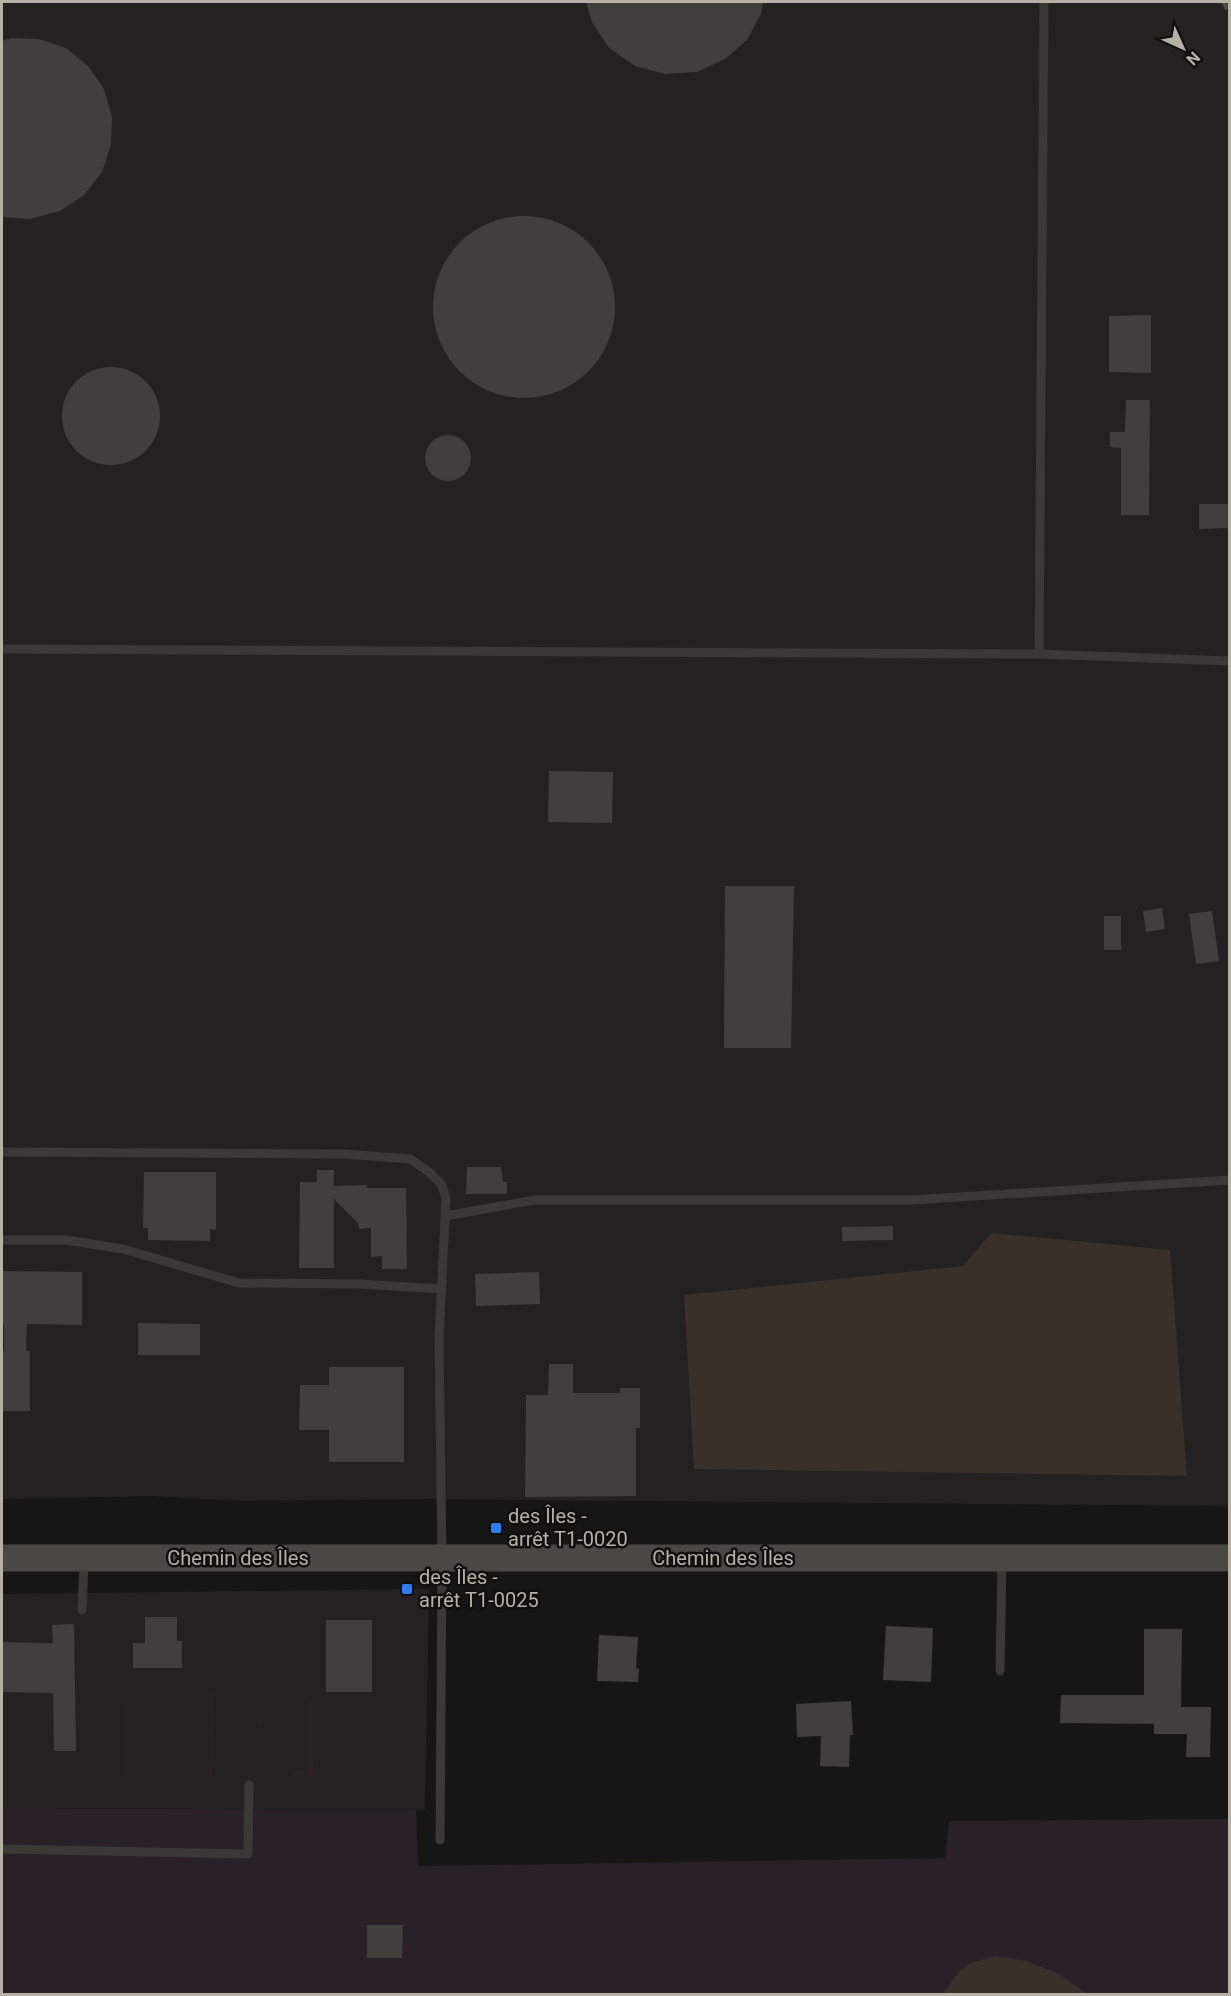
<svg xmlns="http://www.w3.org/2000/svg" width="1231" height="1996" viewBox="0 0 1231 1996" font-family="Roboto,sans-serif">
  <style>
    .built { fill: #232220 }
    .green { fill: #292028 }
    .water { fill: #3a302a }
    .building { fill: #403f3b }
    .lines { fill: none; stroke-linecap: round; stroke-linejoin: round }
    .lane { stroke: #3b3935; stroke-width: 9 }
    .secondary { stroke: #4b4843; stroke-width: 27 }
    .rail { stroke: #504d48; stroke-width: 4.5; stroke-dasharray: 8 6; stroke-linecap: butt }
    .poi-dot { fill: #2a7cf7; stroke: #11100f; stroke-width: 2 }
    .labels { text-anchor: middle; stroke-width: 5; stroke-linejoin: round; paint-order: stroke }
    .poi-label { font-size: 20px; fill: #b6b0a5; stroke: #11100f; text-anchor: start }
    .street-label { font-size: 20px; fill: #b6b0a5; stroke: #11100f }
  </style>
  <rect width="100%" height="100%" fill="#161614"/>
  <g class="built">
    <path d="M2,2h1227v1504l-800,-7 -187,2 -89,-5 -151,3z"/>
    <path d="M429,1589l-4,221 -423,-2v-214z"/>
  </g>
  <g class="green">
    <path d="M258,1648h4l1,3v73l-2,4 -3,-2z"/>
    <path d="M209,1691h5l-1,85h-5z"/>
    <path d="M307,1700l7,1 -1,76h-17l-3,-3 2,-3 12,-1z"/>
    <path d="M124,1704h5l-1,72h-5z"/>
    <path d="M2,1808l414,2 2,56 527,-8 4,-37 280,-2v175h-1227z"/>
  </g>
  <g class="water">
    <path d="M991,1233l179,17 17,226 -493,-7 -10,-174 279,-29z"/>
    <path d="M996,1956l31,5 32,13 28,20h-143c17,-28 19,-30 52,-38z"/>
  </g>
  <g class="building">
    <path d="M586,2h177l-2,12 -14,26 -22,19 -28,13 -32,2 -30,-8 -26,-18 -17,-26z"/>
    <path d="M11,38l28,1 27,9 22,18 16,23 8,28 -1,28 -9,27 -18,23 -24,16 -30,8 -28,-2v-176z"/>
    <circle cx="524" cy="307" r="91"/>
    <path d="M1151,315v58l-42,-1v-56z"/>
    <circle cx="111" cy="416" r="49"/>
    <path d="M1126,400h24l-1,115h-28v-67l-11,-1v-15h15z"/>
    <circle cx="448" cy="458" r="23"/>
    <path d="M1199,504h31v24l-31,1z"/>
    <path d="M549,771l64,1 -1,51 -64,-1z"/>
    <path d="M725,886h69l-3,162h-67z"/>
    <path d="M1162,908l3,21 -19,3 -3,-21z"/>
    <path d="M1212,911l7,50 -23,3 -7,-50z"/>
    <rect x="1104" y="916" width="17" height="34"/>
    <path d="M467,1167h34l2,15h4v12h-41z"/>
    <path d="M317,1170h17v16l33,-1v3h39l1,81h-25v-13l-11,1v-29l-12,1 -1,-6 -24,-24v69h-35l1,-86h17z"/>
    <path d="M144,1172h72v58l-6,-1v12l-62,-1v-12h-5z"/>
    <path d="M893,1226v14l-51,1v-14z"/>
    <path d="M2,1271l80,1v53l-55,-1 -1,27h4v60h-28v-60h2v-26h-2z"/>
    <path d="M539,1272l1,32 -64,2 -1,-32z"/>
    <path d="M138,1323l62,1v31h-62z"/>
    <path d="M549,1364h24v29h47v-5h20v40h-4v68l-111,1 1,-102h22z"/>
    <path d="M329,1367h75v95h-75v-32h-30l1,-45h29z"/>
    <path d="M145,1617h32v24h5v27h-49v-25h12z"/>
    <rect x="326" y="1620" width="46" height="72"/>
    <path d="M74,1624l2,127h-22l-1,-58 -51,-1v-50l51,1 -1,-18z"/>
    <path d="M886,1626l47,2 -2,54 -48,-2z"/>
    <path d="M1144,1629h38l-1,78h30l-1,50h-24l1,-23h-33v-10l-94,-1 1,-28h83z"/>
    <path d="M599,1635l39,2 -2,31 3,1 -1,13 -41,-1z"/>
    <path d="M851,1701l2,34h-3l-1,32 -29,-1 1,-30 -24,1 -1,-33z"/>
    <path d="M367,1925h36l-1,33h-35z"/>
  </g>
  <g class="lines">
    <g class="lane">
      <path d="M2,649l1037,5 191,7"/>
      <path d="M1039,654l5,-652"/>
      <path d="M2,1152l343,2 65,5 19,13 13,13 4,14 -7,139 3,221 -2,281"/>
      <path d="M445,1216l90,-16h376l319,-20"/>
      <path d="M2,1240h64l57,9 116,34 121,1 81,5"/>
      <path d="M82,1610l2,-49"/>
      <path d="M1000,1671l2,-111"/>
      <path d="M2,1849l246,5 1,-69"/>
    </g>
    <path class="secondary" d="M2,1558h1228"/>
    <path class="rail" d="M1224,2l6,13"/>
  </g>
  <g class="poi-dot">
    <rect x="490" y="1522" width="12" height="12" rx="3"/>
    <rect x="401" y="1583" width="12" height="12" rx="3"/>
  </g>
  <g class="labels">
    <g class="poi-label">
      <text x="508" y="1523">des Îles -<tspan x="508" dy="23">arrêt T1-0020</tspan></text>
      <text x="419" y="1584">des Îles -<tspan x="419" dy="23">arrêt T1-0025</tspan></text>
    </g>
    <g class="street-label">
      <text x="238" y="1565">Chemin des Îles</text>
      <text x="723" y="1565">Chemin des Îles</text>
    </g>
  </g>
  <rect width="1231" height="1996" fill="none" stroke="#b6b0a5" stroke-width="6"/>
  <g transform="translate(1183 48) rotate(135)" stroke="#11100f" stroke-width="4.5" paint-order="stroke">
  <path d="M0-4.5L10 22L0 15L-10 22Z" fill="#b6b0a5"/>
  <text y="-9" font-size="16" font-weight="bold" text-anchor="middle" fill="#b6b0a5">N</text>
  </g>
</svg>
